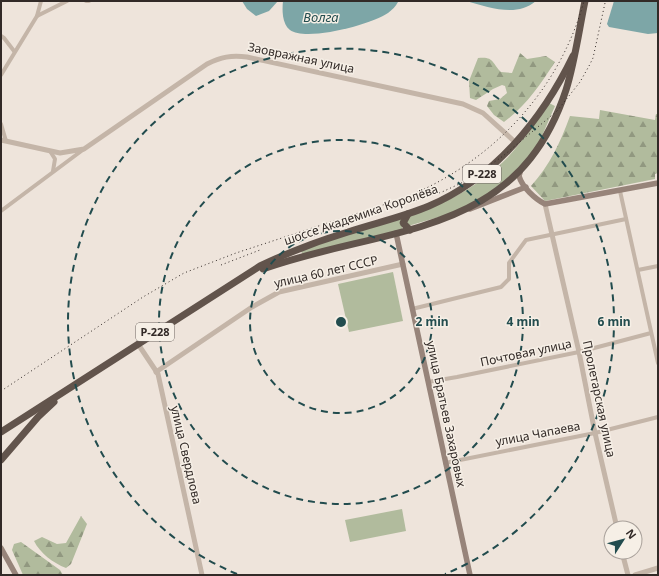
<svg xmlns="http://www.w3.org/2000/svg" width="659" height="576" viewBox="0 0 659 576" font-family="'Noto Sans',sans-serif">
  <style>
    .grass { fill: #b1bb9d }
    .forest { fill: url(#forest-firs) }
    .water { fill: #7da6a7 }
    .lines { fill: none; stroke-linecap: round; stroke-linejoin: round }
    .minor { stroke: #c4b5a8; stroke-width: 4 }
    .tertiary { stroke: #c4b5a8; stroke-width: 5 }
    .secondary { stroke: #97847a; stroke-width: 5.5 }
    .trunk { stroke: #62544c; stroke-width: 7 }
    .rail { stroke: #322a27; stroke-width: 1; stroke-dasharray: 1 3; stroke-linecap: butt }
    .ring { fill: none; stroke: #224c4e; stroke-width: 2; stroke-dasharray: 7 5 }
    .labels { text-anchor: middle; stroke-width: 3; stroke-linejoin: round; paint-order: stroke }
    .shield { fill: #f6efe6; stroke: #6d6560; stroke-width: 1 }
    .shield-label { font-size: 11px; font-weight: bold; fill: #322a27 }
    .street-label { font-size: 12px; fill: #322a27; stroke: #f6efe6 }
    .water-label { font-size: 13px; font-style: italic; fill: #224c4e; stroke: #f6efe6 }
    .centre { fill: #224c4e; stroke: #f6efe6; stroke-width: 2 }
    .ring-label { font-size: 12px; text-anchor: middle; font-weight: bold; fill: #224c4e; stroke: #f6efe6; stroke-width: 3; stroke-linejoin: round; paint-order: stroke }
  </style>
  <defs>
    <pattern id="forest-firs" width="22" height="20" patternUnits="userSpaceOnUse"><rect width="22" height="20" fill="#b1bb9d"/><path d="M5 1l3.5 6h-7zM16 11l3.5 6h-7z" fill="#919880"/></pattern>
  </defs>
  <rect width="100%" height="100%" fill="#eee4db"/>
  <g class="grass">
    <path d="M549,103l6,3 -17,39 -13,16 -28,27 -41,24 -48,14 -2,-6 2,-3c38,-14 72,-31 100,-60 15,-16 28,-36 41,-54z"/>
    <path d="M403,216l-1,14 -100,24 -1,-4z"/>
    <path d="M393,272l10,49 -54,11 -11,-48z"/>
    <path d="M402,509l4,22 -56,11 -5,-22z"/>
  </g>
  <g class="forest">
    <path d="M520,53l7,6 19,-3 9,6c-16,24 -28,43 -51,60l-10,-7 -7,-9 2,-5 11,-2 7,-6 -2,-7 -3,-1 -9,4 -17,11 -6,-2 -1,-17 9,-23c16,-2 14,5 23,14l11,1z"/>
    <path d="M600,110l55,10 1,-6h2v59l-3,1v5l-110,22 -14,-15c19,-21 29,-43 39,-70l29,3z"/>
    <path d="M81,516l6,8 -16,40 -5,4c-13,-5 -26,-15 -32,-27l8,-4 15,7 9,-1z"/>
    <path d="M21,542l39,28 3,5h-40l-11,-25 2,-6z"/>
  </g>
  <g class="water">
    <path d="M242,1h36l-9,10 -13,5 -9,-7z"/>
    <path d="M283,1h115v1c-2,4 -6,8 -10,11 -15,11 -82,29 -98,17 -8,-6 -8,-20 -7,-29z"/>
    <path d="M466,1h70c-20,17 -47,6 -70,0z"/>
    <path d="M614,1h44v32l-10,1 -39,-7 -2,-3z"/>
  </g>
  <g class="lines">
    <g class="minor">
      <path d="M86,1h3"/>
      <path d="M37,16l30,-15"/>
      <path d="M1,36l3,2 10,13"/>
      <path d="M1,75l36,-59 4,-15"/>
      <path d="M1,124l5,17"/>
      <path d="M50,151l5,8 -2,12"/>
      <path d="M620,191l38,172"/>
      <path d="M1,211l83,-62"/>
      <path d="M638,270l20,-4"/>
      <path d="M412,309l89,-22 8,-8v-16l17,-23 100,-21"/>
      <path d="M428,382l29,-5 122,-25 72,-19"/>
      <path d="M445,463l150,-30 63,-16"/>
    </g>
    <g class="tertiary">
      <path d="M1,140l59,13 24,-4 123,-85c14,-7 24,-9 40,-7l216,47 20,9 32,29"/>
      <path d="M545,204l34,148 16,81 22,95"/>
      <path d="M138,344l20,30 44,201"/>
      <path d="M156,372l96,-65 27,-15 124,-28"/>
      <path d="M622,552l6,23"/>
      <path d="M635,575l23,-7"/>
    </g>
    <g class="secondary">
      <path d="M521,169l-2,7c3,11 16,23 26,28l113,-21"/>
      <path d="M470,209l56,-22"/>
      <path d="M396,233l74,342"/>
      <path d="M1,548l15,27"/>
    </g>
    <g class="trunk">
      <path d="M408,214l-5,9 7,7"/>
      <path d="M263,269c123,-44 254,-29 303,-179 9,-29 13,-60 19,-89"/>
      <path d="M1,432l259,-166c29,-14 58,-25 88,-34 27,-9 55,-15 81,-26 66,-28 114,-88 144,-150"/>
      <path d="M1,460l37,-43 16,-15"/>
    </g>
    <g class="rail">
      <path d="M397,206l45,-14 28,-13 33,-23 54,-45 23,-29 9,-16 4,-8 12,-55"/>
      <path d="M221,265l39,-15"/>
      <path d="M1,391l142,-94 41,-24 52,-20 168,-55c87,-35 155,-106 180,-197"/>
    </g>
  </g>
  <g class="ring">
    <circle cx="341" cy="322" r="91"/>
    <circle cx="341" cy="322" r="182"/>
    <path d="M237 574A273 273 0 1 1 445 574"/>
  </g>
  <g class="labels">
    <g class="shield">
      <rect x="463" y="165" width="38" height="18" rx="3"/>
      <rect x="136" y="323" width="38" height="18" rx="3"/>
    </g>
    <g class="shield-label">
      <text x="482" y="178">Р-228</text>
      <text x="155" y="336">Р-228</text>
    </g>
    <g class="street-label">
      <text transform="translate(301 58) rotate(12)" y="4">Заовражная улица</text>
      <text transform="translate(361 215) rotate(-19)" y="4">шоссе Академика Королёва</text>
      <text transform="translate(326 272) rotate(-13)" y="4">улица 60 лет СССР</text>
      <text transform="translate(526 353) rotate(-12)" y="4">Почтовая улица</text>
      <text transform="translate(599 399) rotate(78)" y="4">Пролетарская улица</text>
      <text transform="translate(446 414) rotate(78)" y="4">улица Братьев Захаровых</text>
      <text transform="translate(538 434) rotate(-11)" y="4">улица Чапаева</text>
      <text transform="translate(186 455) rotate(77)" y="4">улица Свердлова</text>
    </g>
    <g class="water-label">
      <text x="321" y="22">Волга</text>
    </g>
  </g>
  <circle cx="341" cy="322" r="6" class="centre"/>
  <g class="ring-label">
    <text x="432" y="326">2 min</text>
    <text x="523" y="326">4 min</text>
    <text x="614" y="326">6 min</text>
  </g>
  <rect width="659" height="576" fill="none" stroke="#322a27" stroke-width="4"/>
  <g transform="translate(623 540) rotate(54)"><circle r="19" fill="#f6efe6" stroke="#a8a09a"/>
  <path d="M0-3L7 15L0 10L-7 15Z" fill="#224c4e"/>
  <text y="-6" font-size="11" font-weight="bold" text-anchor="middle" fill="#322a27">N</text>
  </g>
</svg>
